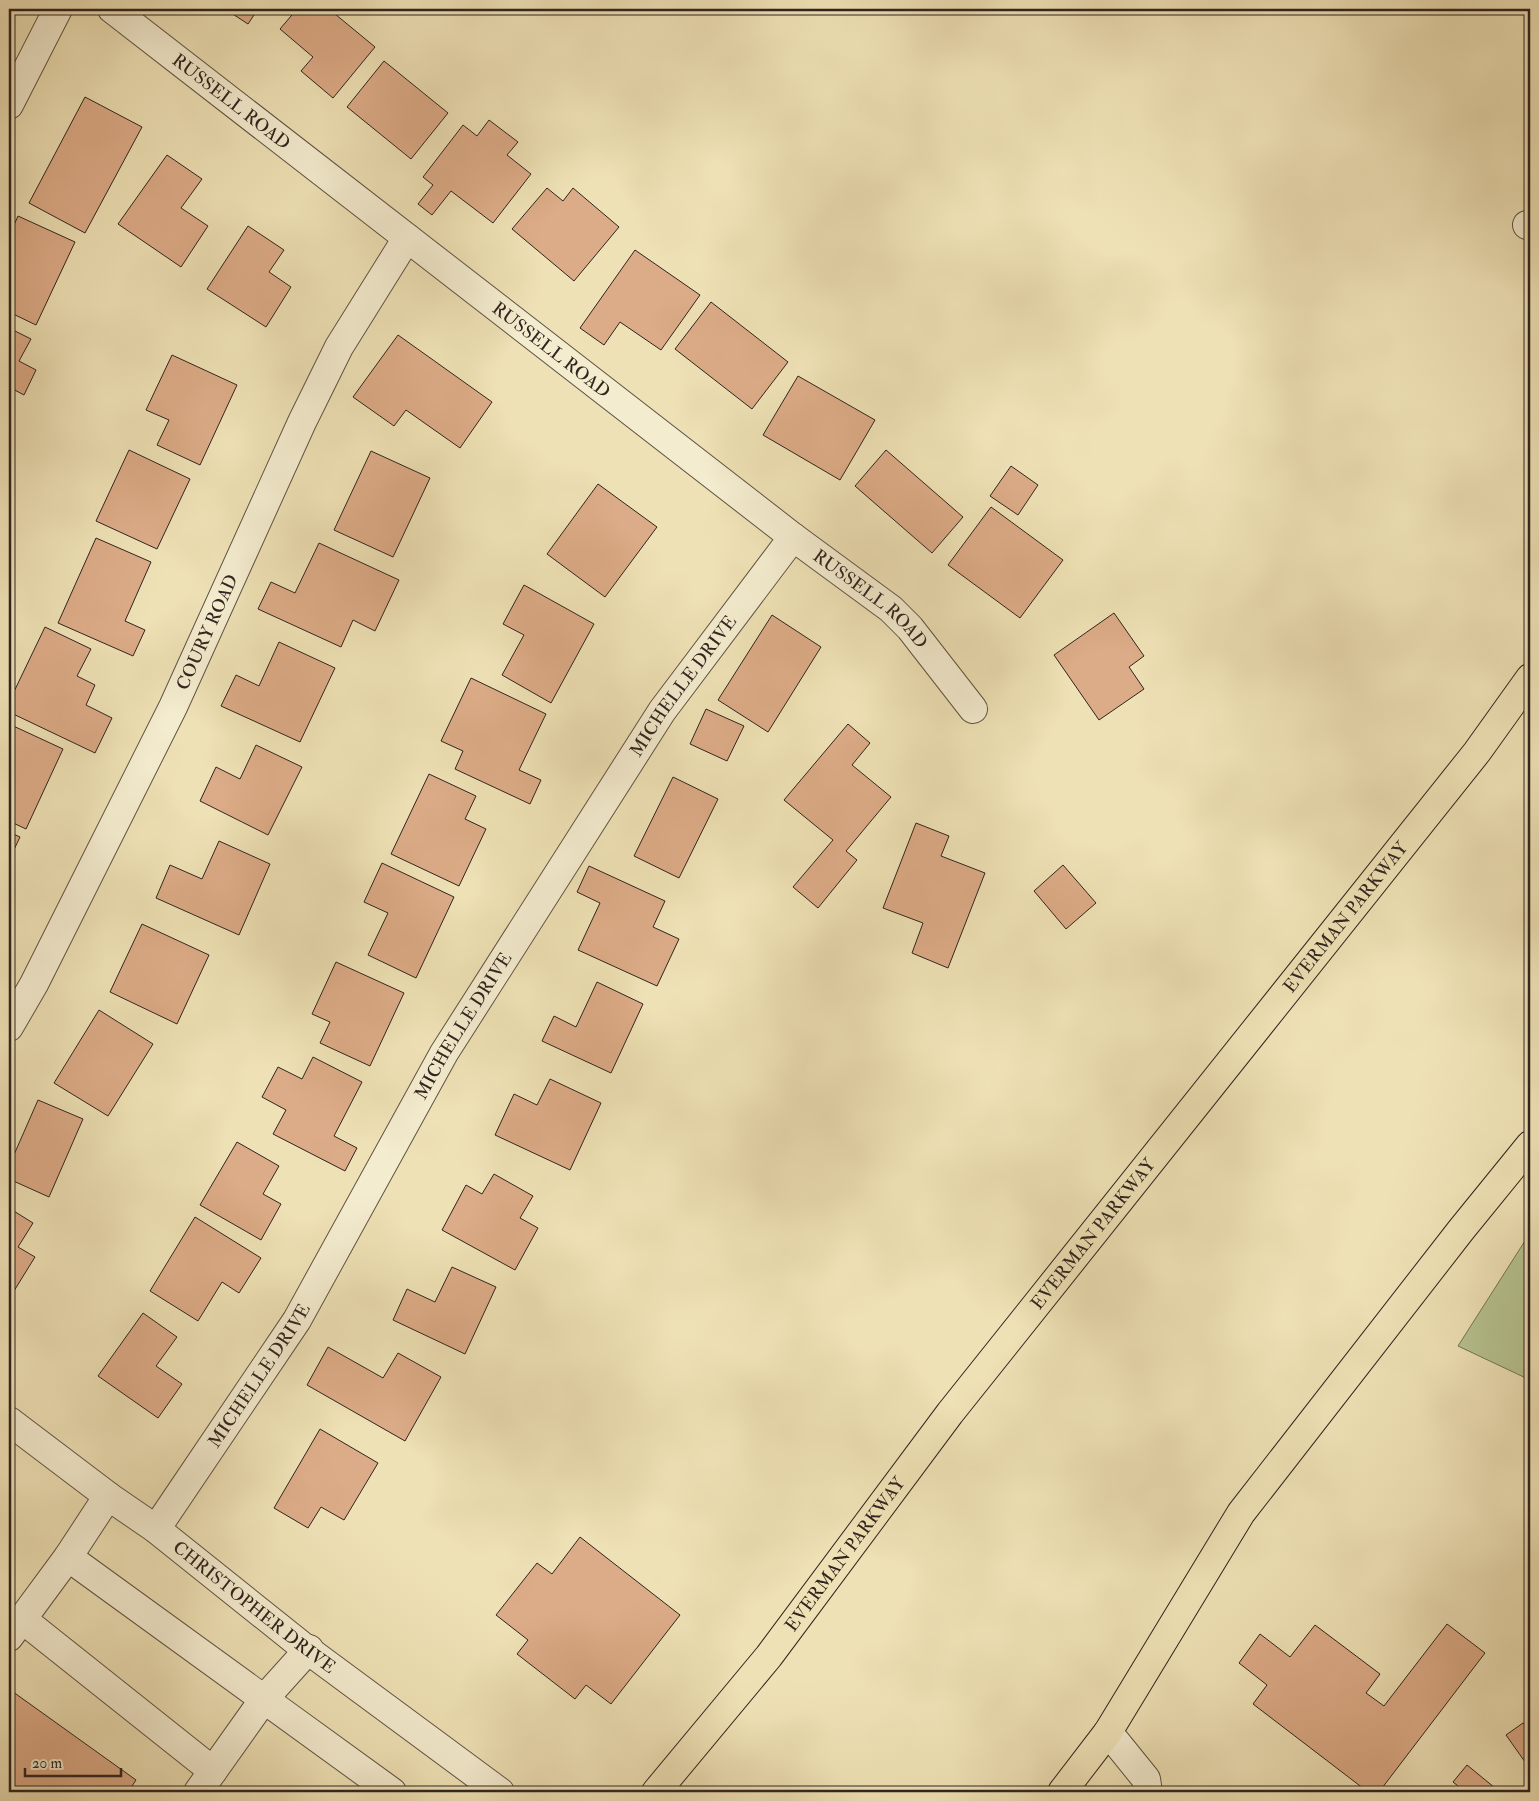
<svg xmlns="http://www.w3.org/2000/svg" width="1539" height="1801" viewBox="0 0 1539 1801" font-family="'IM FELL Double Pica',serif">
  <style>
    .green { fill: #b6c390; stroke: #737458 }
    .building { fill: #dcab87; stroke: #30241f }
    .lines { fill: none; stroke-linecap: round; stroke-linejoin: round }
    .minor-casing { stroke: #605344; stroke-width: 30 }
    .major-casing { stroke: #30241f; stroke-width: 30 }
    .minor { stroke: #f4eccf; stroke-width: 28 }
    .major { stroke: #eee1b5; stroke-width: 28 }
    .labels { text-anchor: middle; stroke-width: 4; stroke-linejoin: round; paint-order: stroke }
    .street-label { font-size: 18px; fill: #30241f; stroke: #f4eccf }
  </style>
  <rect width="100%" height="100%" fill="#eee1b5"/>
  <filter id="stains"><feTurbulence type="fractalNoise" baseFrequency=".004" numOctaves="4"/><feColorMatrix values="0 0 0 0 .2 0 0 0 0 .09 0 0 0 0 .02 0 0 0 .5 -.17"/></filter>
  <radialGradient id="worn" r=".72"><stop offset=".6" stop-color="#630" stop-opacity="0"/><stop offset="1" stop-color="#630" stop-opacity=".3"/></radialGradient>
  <path class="green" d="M1530,1233v147l-72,-34z"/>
  <g class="building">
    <path d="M225,9h33l-10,15z"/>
    <path d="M297,9h32l46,38 -42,51 -32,-27 12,-14 -33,-28z"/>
    <path d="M384,61l64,52 -37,46 -64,-52z"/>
    <path d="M85,97l57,30 -57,106 -56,-30z"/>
    <path d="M489,120l29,22 -11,13 24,19 -38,49 -42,-32 -19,24 -14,-11 15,-19 -10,-8 40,-52 14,11z"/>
    <path d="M167,155l35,24 -21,29 27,18 -27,41 -63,-43z"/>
    <path d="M547,188l16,13 10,-13 46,39 -45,54 -62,-52z"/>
    <path d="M18,216l57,26 -39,83 -27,-13v-76z"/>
    <path d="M248,226l36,24 -15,22 22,15 -25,40 -59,-38z"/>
    <path d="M635,250l65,45 -39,55 -41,-28 -16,23 -24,-17z"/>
    <path d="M711,302l77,60 -36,47 -77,-60z"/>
    <path d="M9,328l22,11 -12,22 17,9 -12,25 -15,-8z"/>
    <path d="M398,335l94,67 -32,46 -54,-38 -12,16 -41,-29z"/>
    <path d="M172,355l65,30 -37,80 -43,-20 12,-25 -23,-10z"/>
    <path d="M798,376l77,44 -35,60 -77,-45z"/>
    <path d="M129,450l61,29 -33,70 -61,-28z"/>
    <path d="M886,450l77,67 -31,36 -77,-67z"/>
    <path d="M371,451l59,27 -37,79 -59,-27z"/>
    <path d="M1011,466l27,19 -20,30 -28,-19z"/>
    <path d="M598,484l59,43 -52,70 -58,-43z"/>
    <path d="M991,507l72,53 -43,58 -72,-53z"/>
    <path d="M96,538l55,24 -26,59 20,9 -12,26 -75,-33z"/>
    <path d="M319,543l80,37 -24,51 -22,-11 -12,27 -83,-38 13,-27 24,11z"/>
    <path d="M524,585l70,39 -43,79 -49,-28 22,-40 -21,-11z"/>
    <path d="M1114,613l30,43 -15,11 15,22 -45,31 -45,-65z"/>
    <path d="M772,615l49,32 -53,85 -50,-32z"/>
    <path d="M45,627l46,22 -14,27 18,9 -9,20 26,13 -17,35 -86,-41v-10z"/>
    <path d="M279,642l56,26 -35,74 -79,-36 15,-31 23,11z"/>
    <path d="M471,678l75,36 -27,56 22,10 -11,24 -75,-35 8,-18 -22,-10z"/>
    <path d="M706,709l38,17 -17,35 -37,-17z"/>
    <path d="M9,724l54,25 -37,80 -17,-8z"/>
    <path d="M848,724l22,19 -18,22 39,32 -45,54 11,9 -39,48 -25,-21 40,-47 -49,-40z"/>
    <path d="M256,745l46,22 -34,68 -68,-34 16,-34 24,12z"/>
    <path d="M429,774l47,22 -11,23 21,10 -27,57 -68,-32z"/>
    <path d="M673,777l45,22 -39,79 -45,-22z"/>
    <path d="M916,823l33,13 -8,20 44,17 -37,95 -36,-15 11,-30 -40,-15z"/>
    <path d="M9,832l11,5 -11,23z"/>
    <path d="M219,841l51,23 -31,71 -83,-37 14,-33 32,14z"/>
    <path d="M382,863l72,34 -38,81 -48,-23 20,-42 -24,-11z"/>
    <path d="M1063,865l33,38 -30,26 -32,-38z"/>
    <path d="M589,866l76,35 -12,26 26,12 -22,47 -79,-36 22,-47 -23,-11z"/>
    <path d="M142,924l67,31 -32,69 -67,-32z"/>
    <path d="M336,962l68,31 -34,73 -50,-23 10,-21 -18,-8z"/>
    <path d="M597,982l46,22 -32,69 -69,-32 12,-25 22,11z"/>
    <path d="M99,1010l54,34 -45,72 -54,-33z"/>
    <path d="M313,1057l49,25 -28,54 23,12 -12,23 -72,-37 13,-24 -24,-13 16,-30 24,12z"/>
    <path d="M550,1079l51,24 -31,67 -75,-35 19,-41 23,11z"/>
    <path d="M38,1100l45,19 -34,78 -40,-18v-13z"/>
    <path d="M237,1142l42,24 -16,28 18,10 -20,36 -61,-35z"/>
    <path d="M494,1174l39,22 -13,22 18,10 -23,42 -73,-40 24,-45 16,9z"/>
    <path d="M9,1208l24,15 -15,24 17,10 -26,42z"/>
    <path d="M195,1217l66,41 -22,35 -17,-11 -24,39 -48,-30z"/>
    <path d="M452,1267l44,20 -31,67 -72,-34 14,-31 28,13z"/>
    <path d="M143,1313l34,24 -21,29 26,18 -24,34 -60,-42z"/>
    <path d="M328,1347l55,31 15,-25 43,24 -36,64 -98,-56z"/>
    <path d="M320,1429l58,34 -34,57 -23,-13 -13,21 -34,-20z"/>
    <path d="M580,1537l100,78 -69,89 -25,-19 -11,14 -58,-45 11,-14 -32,-25 41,-52 15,11z"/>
    <path d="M1447,1624l38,29 -106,139h-11l-115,-88 14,-19 -28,-22 21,-29 30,23 25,-32 65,49 -14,19 18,13z"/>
    <path d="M9,1689l127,91 -8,12h-119z"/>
    <path d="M1523,1723l4,5 3,-2v43l-24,-34z"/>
    <path d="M1467,1765l33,27h-48l6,-6 -5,-4z"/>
  </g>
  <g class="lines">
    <defs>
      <g id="minor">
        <path id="s1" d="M112,9l681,528 98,72 19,19 63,81"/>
        <path d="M9,105l49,-96"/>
        <path d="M1527,225l3,1"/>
        <path id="s2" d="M9,1027l25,-43 139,-277 129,-285 37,-75 68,-109"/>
        <path id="s3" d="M9,1421l99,75 48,33 145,116 199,147"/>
        <path id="s4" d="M156,1529l141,-209 147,-267 218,-342 131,-174"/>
        <path d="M68,1557l324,235"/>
        <path d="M22,1619l191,152"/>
        <path d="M9,1637l59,-80 40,-61"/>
        <path d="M1108,1732l38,47 2,13"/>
        <path d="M198,1792l66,-93 45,-50"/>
      </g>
      <g id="major">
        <path id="s5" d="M656,1792l113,-136 181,-243 527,-661 53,-74"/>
        <path d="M1062,1792l46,-60 133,-219 220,-283 69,-85"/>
      </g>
    </defs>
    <use href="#minor" class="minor-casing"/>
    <use href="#major" class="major-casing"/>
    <use href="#minor" class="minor"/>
    <use href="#major" class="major"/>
  </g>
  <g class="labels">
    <g class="street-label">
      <text dy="6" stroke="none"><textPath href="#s1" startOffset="151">RUSSELL ROAD</textPath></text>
      <text dy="6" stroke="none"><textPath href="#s1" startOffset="556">RUSSELL ROAD</textPath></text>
      <text dy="6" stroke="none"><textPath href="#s1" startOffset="961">RUSSELL ROAD</textPath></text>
      <text dy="6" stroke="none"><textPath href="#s2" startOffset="442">COURY ROAD</textPath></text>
      <text dy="6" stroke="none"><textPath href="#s4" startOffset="995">MICHELLE DRIVE</textPath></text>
      <text dy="6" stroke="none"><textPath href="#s5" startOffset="1114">EVERMAN PARKWAY</textPath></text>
      <text dy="6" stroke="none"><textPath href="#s4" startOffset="590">MICHELLE DRIVE</textPath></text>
      <text dy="6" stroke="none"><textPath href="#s5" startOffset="709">EVERMAN PARKWAY</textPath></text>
      <text dy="6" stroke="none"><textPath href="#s4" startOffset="185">MICHELLE DRIVE</textPath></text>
      <text dy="6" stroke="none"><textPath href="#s5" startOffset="304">EVERMAN PARKWAY</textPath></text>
      <text dy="6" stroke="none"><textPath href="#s3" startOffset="308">CHRISTOPHER DRIVE</textPath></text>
    </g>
  </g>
  <rect width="1539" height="1801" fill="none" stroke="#eee1b5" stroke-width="30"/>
  <rect x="10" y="10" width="1519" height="1781" fill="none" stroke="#30241f" stroke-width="2.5"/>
  <rect x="15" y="15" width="1509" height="1771" fill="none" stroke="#30241f"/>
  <path d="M25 1768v8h96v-8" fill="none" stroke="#30241f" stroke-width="2.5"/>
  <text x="32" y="1768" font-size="15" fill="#30241f" stroke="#f4eccf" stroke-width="4" paint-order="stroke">20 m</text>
  <rect width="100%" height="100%" filter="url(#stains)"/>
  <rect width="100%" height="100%" fill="url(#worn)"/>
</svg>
